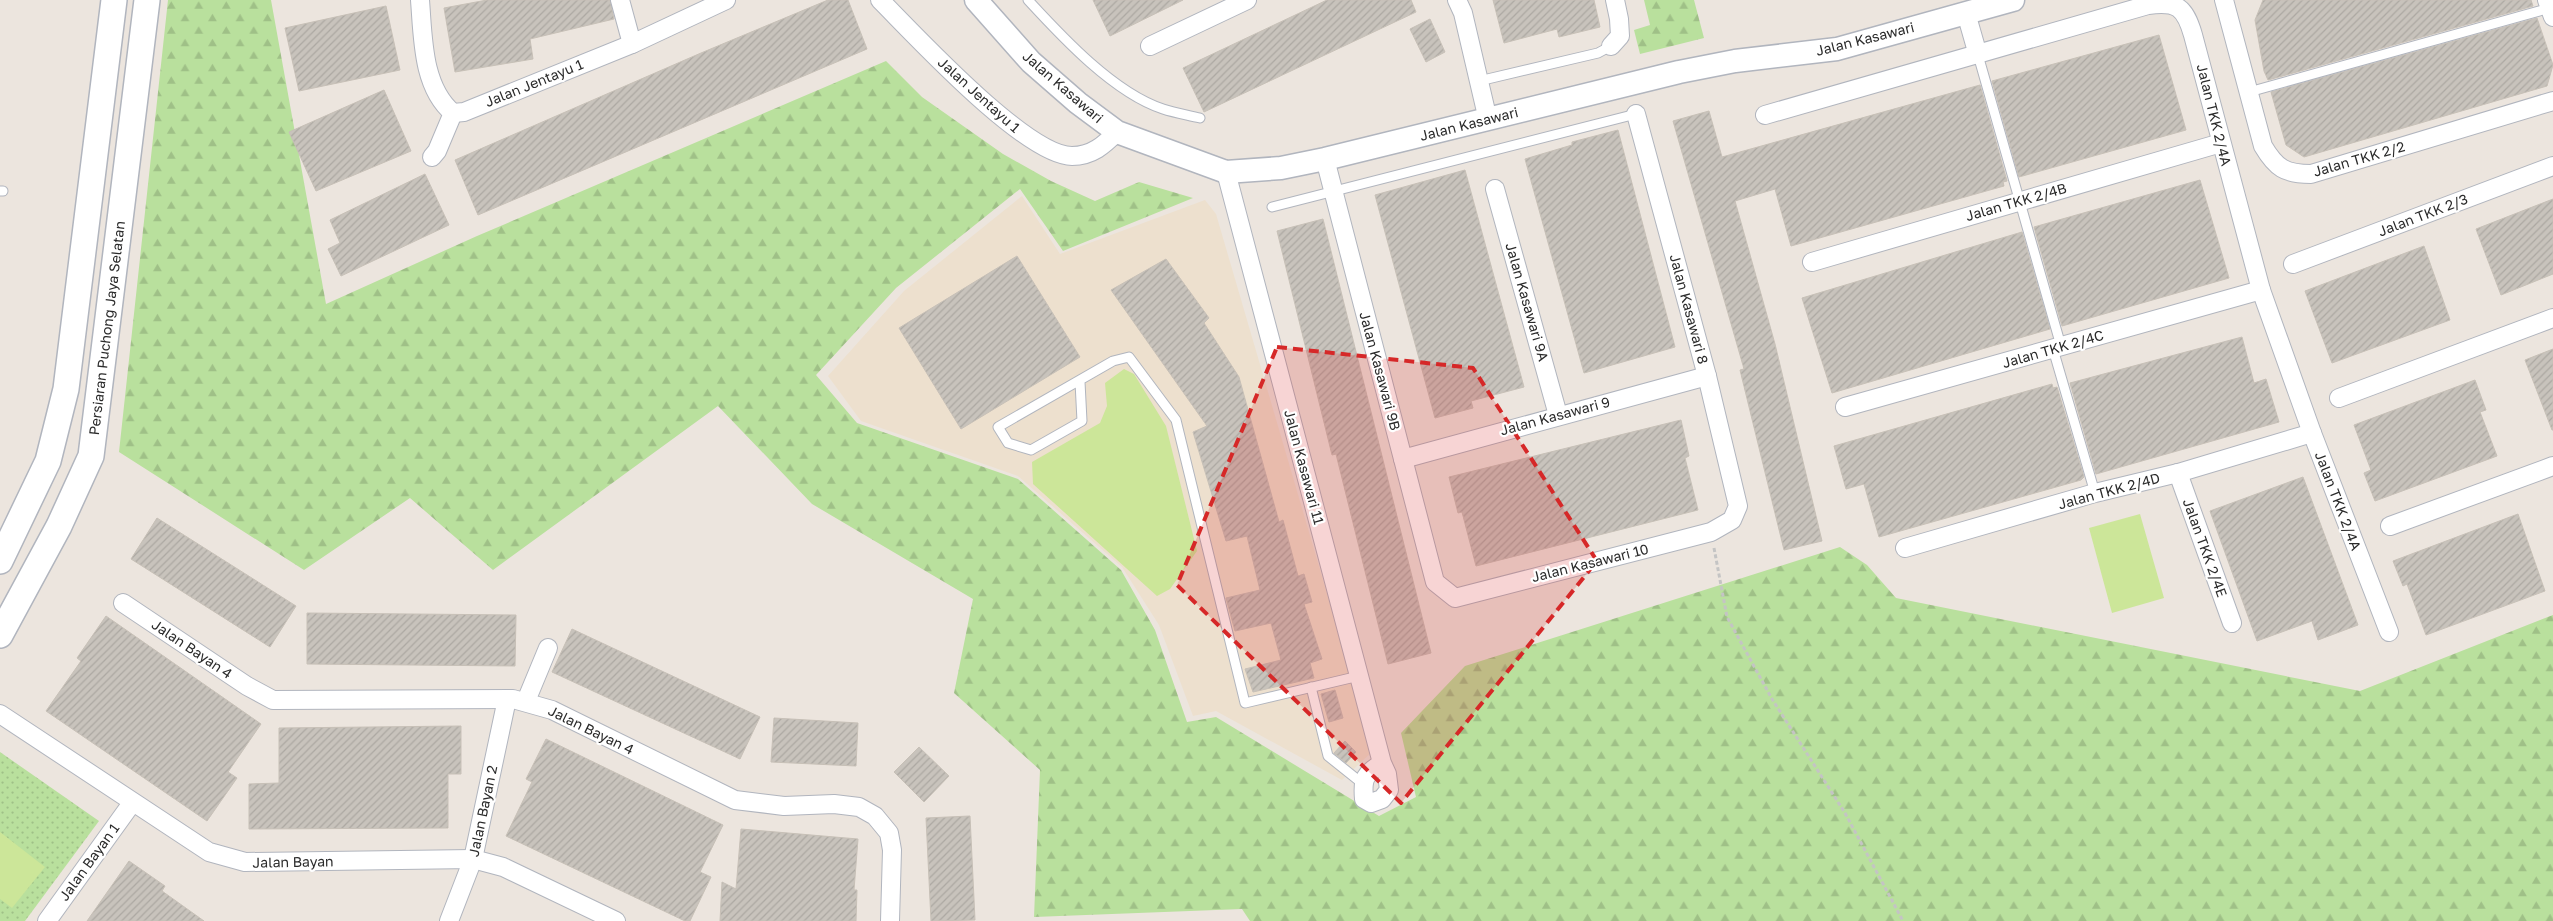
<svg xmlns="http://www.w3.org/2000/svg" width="2553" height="921" viewBox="0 0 2553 921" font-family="'Golos Text',sans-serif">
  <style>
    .education { fill: #ede0ce }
    .forest { fill: url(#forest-firs) }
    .park { fill: url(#park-dots) }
    .pitch { fill: #cce699 }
    .building { fill: url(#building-hatch); stroke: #c7c0b7 }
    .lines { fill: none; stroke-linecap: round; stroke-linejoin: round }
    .service-casing { stroke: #b1b5be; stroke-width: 11 }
    .minor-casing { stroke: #b1b5be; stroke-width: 20 }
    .tertiary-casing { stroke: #b1b5be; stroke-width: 25 }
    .secondary-casing { stroke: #b1b5be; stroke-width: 28 }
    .path { stroke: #c4c4c4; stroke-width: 3; stroke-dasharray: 4 2.5; stroke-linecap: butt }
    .service { stroke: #fff; stroke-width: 9 }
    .minor { stroke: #fff; stroke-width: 18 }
    .tertiary { stroke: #fff; stroke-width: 22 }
    .secondary { stroke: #fff; stroke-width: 25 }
    .marked { fill: #d62828; fill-opacity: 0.2; stroke: #d62828; stroke-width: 4; stroke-dasharray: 10 6; stroke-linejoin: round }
    .labels { text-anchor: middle; stroke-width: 4.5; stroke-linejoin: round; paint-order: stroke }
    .street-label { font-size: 14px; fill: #2b2b2b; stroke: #fff }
  </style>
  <defs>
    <pattern id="forest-firs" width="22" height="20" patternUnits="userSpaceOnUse" patternTransform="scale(1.25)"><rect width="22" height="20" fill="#b9e09d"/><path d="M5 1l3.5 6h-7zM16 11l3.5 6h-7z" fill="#9fc087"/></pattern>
    <pattern id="park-dots" width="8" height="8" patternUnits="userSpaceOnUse" patternTransform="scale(1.25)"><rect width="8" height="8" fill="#b9e09d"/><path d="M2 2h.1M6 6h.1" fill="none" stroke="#9fc087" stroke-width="1.8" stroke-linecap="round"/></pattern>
    <pattern id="building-hatch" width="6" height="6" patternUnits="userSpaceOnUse" patternTransform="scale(1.25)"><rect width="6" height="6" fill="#c8c3bc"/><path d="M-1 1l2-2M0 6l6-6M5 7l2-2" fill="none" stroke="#aca8a2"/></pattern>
  </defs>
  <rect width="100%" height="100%" fill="#ece5de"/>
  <path class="education" d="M1022,196l38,58 145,-54 11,14 157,537 -31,29 -126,-69 -23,5 -34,-91 -37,-58 -104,-91 -157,-55 -33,-45 76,-85z"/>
  <g class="forest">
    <path d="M168,0h103l55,304 151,-68 409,-175 36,36 81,57 48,27 44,20 44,-19 54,16 -130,53 -43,-62 -124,99 -80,87 41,48 161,56 103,91 34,60 32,92 29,-5 163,99 37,-19 -15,-64 64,-67 375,-119 27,18 29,33 464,93 193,-76v306h-1303l-8,-12 -208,8 6,-147 -86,-77 19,-94 -161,-95 -94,-98 -225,164 -83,-72 -106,72 -185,-118z"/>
    <path d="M1644,0h50l10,38 -64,16 -6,-24 16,-5z"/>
  </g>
  <path class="park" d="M0,752l99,69 -74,100h-25z"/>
  <g class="pitch">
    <path d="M1124,369l10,5 32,52 31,125 -27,38 -13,7 -124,-112 -1,-22 68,-39 7,-17 -2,-23z"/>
    <path d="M2140,514l24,84 -52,15 -23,-85z"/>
    <path d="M0,832l45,35 -33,41 -12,-9z"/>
  </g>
  <g class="building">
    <path d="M487,0h123l4,19 -84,20 3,20 -78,13 -11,-64z"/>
    <path d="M828,0h20l19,49 -389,166 -23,-55 246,-107z"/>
    <path d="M1093,0h90l-73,36z"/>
    <path d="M1327,0h84l5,12 -212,100 -21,-44z"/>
    <path d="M1493,0h101l6,27 -41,10 -2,-8 -53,14z"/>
    <path d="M2263,0h268l2,6 -265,74 -4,-9 -9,-51z"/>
    <path d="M386,6l14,64 -101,21 -14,-63z"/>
    <path d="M2537,18l16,47 -6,21 -243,71 -18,-12 -15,-53z"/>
    <path d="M1430,19l15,33 -19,10 -16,-33z"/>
    <path d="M2159,35l27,95 -167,47 -27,-96z"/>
    <path d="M1980,85l27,96 -4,1 1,4 -213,60 -16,-57 -40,12 40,143 47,197 -38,9 -44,-180 4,-1 -71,-248 36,-10 13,46z"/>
    <path d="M384,90l27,61 -95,40 -27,-59z"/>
    <path d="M1618,130l57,217 -91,26 -59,-214 47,-14v-3z"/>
    <path d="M1465,170l59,217 -53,14 2,7 -38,10 -60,-223z"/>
    <path d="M425,174l24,51 -108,51 -13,-27 12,-6 -10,-23z"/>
    <path d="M2200,180l29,98 -167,48 -28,-99z"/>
    <path d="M2553,199v75l-52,21 -25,-66z"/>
    <path d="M1323,219l108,434 -43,11 -52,-210 -4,1 -55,-224z"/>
    <path d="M2022,232l28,97 -218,64 -30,-95z"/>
    <path d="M2424,246l26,74 -118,43 -27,-72z"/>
    <path d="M1017,256l63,101 -119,72 -62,-101z"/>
    <path d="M1166,259l43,59 -5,5 35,54 40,145 4,-2 15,56 6,-2 8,28 -8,2 18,55 -12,4 4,15 -61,14 -8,-23 36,-9 -10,-37 -36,8 -9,-33 34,-8 -13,-54 -21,5 -33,-109 14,-6 -96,-136z"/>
    <path d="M2242,337l12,46 12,-4 13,43 -183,52 -26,-91z"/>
    <path d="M2553,349v81h-1l-27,-70z"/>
    <path d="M2475,380l11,30 -6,2 17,44 -122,45 -11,-28 7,-3 -17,-45z"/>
    <path d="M2052,384l1,4 4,-1 27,90 -3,3 -202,57 -15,-53 -18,5 -12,-43z"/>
    <path d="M1681,420l8,36 -4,2 13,52 -222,56 -14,-54 -4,1 -9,-36z"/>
    <path d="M2303,477l55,148 -40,15 -6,-19 -55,20 -47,-130z"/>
    <path d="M2518,514l27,77 -119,44 -19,-51 -4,2 -10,-25z"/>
    <path d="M157,518l139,88 -26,41 -139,-88z"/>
    <path d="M307,613l209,2 -1,51 -208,-2z"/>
    <path d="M106,616l155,108 -33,48 9,6 -30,43 -161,-110 35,-50 -4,-3z"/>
    <path d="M572,629l188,88 -20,42 -188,-87z"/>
    <path d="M1335,690l8,28 -14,4 -8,-28z"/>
    <path d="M774,718l84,5 -2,43 -85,-4z"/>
    <path d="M461,726v48h-13v54l-199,1v-45l30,-1v-55z"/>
    <path d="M546,739l177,86 -23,47 11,5 -21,44h-5l-179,-85 26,-54 -6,-3z"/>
    <path d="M1345,741l11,11 -10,11 -12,-10z"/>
    <path d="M919,747l30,29 -25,26 -30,-30z"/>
    <path d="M970,816l5,104 -44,1 -5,-103z"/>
    <path d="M741,829l117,10 -4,51h3l-1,31h-136l2,-39 14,7z"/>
    <path d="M129,861l36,25 -3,5 42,30h-117z"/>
  </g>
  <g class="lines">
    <defs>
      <g id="service">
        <path d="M1028,0c34,37 86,93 135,109 12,4 25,6 37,9"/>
        <path d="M1978,55l83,291"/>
        <path d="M1479,81l119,-28 13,-7"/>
        <path d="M2249,92l301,-84"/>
        <path d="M0,191h3"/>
        <path d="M1272,207l364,-93"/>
        <path d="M2053,349l42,144"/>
        <path d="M1080,382l2,39 -51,29 -23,-7 -10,-16 115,-66 16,-4 47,63 69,283 114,-27"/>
        <path d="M1311,687l17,69 35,28"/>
      </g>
      <g id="minor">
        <path d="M420,0c3,37 2,87 33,113l11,-1 168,-68 94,-44"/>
        <path d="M620,0l12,44"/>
        <path d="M880,0c35,35 146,156 192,156 20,0 32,-11 45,-24"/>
        <path d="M1457,0l6,13 25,107"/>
        <path d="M2224,0l39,146c13,22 22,28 48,28l242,-73"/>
        <path d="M2547,0l6,17"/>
        <path d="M1966,13l12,42"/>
        <path d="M1150,46l97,-46"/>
        <path d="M1611,46l9,-10 -1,-17 -4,-19"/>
        <path d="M1765,115l383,-110c29,-4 37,2 45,30l68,255 51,143 77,199"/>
        <path d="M432,157l5,-6 16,-38"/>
        <path d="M1325,159l110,423 20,16 256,-66 21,-12 6,-14 -31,-130 -71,-262"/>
        <path d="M1226,172l156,591 5,11 2,16 -7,9 -11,4 -7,-4c-2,-22 1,-24 18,-36"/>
        <path d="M1495,189l63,226"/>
        <path d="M1812,262l409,-119"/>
        <path d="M2293,264l260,-98"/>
        <path d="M2339,398l214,-80"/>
        <path d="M1845,407l416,-117"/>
        <path d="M1403,459l304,-83"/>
        <path d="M2178,473l54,150"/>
        <path d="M2390,526l163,-60"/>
        <path d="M1905,548l190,-55 83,-20 134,-40"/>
        <path d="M123,603l124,83 26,14 240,-1 39,11 183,90 49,6 50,-2 25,3 16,9 14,17 3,17 -2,71"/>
        <path d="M526,701l22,-53"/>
        <path d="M0,714l209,138 36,10 228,-3 30,8 113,54"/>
        <path d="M47,921l85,-118"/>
        <path d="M449,921l24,-62 34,-160"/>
      </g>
      <path id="tertiary" d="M976,0l55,62 47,41 39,29 109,40 55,-4 44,-9 354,-87 56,-11 102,-12 176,-49"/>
      <g id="secondary">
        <path d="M0,561l48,-100 18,-72 48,-389"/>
        <path d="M0,635l59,-109 32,-70 56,-456"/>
      </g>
    </defs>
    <use href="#service" class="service-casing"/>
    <use href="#minor" class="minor-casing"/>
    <use href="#tertiary" class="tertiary-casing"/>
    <use href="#secondary" class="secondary-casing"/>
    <path class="path" d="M1714,548l13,69 45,82 73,114 58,108"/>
    <use href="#service" class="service"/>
    <use href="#minor" class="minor"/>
    <use href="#tertiary" class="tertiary"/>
    <use href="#secondary" class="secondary"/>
  </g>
  <path class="marked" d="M1277,347l196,21 124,193 -196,242 -224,-218z"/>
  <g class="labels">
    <g class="street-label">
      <text transform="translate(1865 39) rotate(-14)" y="5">Jalan Kasawari</text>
      <text transform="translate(534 83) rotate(-22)" y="5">Jalan Jentayu 1</text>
      <text transform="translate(1063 87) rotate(41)" y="5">Jalan Kasawari</text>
      <text transform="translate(979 95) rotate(42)" y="5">Jalan Jentayu 1</text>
      <text transform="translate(2214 115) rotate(76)" y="5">Jalan TKK 2/4A</text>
      <text transform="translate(1469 124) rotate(-14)" y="5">Jalan Kasawari</text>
      <text transform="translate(2359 159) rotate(-16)" y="5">Jalan TKK 2/2</text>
      <text transform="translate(2016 202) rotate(-16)" y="5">Jalan TKK 2/4B</text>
      <text transform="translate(2423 215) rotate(-21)" y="5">Jalan TKK 2/3</text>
      <text transform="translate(1527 302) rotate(74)" y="5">Jalan Kasawari 9A</text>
      <text transform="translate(1689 309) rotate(75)" y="5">Jalan Kasawari 8</text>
      <text transform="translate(107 328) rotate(-83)" y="5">Persiaran Puchong Jaya Selatan</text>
      <text transform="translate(2053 349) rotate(-16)" y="5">Jalan TKK 2/4C</text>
      <text transform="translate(1380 371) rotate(75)" y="5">Jalan Kasawari 9B</text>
      <text transform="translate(1555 416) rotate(-15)" y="5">Jalan Kasawari 9</text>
      <text transform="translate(1304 467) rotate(75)" y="5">Jalan Kasawari 11</text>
      <text transform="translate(2109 491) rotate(-15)" y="5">Jalan TKK 2/4D</text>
      <text transform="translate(2338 501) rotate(69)" y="5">Jalan TKK 2/4A</text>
      <text transform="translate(2205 548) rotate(70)" y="5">Jalan TKK 2/4E</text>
      <text transform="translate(1590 563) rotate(-14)" y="5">Jalan Kasawari 10</text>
      <text transform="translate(192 649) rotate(34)" y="5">Jalan Bayan 4</text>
      <text transform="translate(591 730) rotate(26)" y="5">Jalan Bayan 4</text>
      <text transform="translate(483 811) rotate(-78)" y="5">Jalan Bayan 2</text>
      <text transform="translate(89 862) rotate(-54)" y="5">Jalan Bayan 1</text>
      <text transform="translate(293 862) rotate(-1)" y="5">Jalan Bayan</text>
    </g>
  </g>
</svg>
